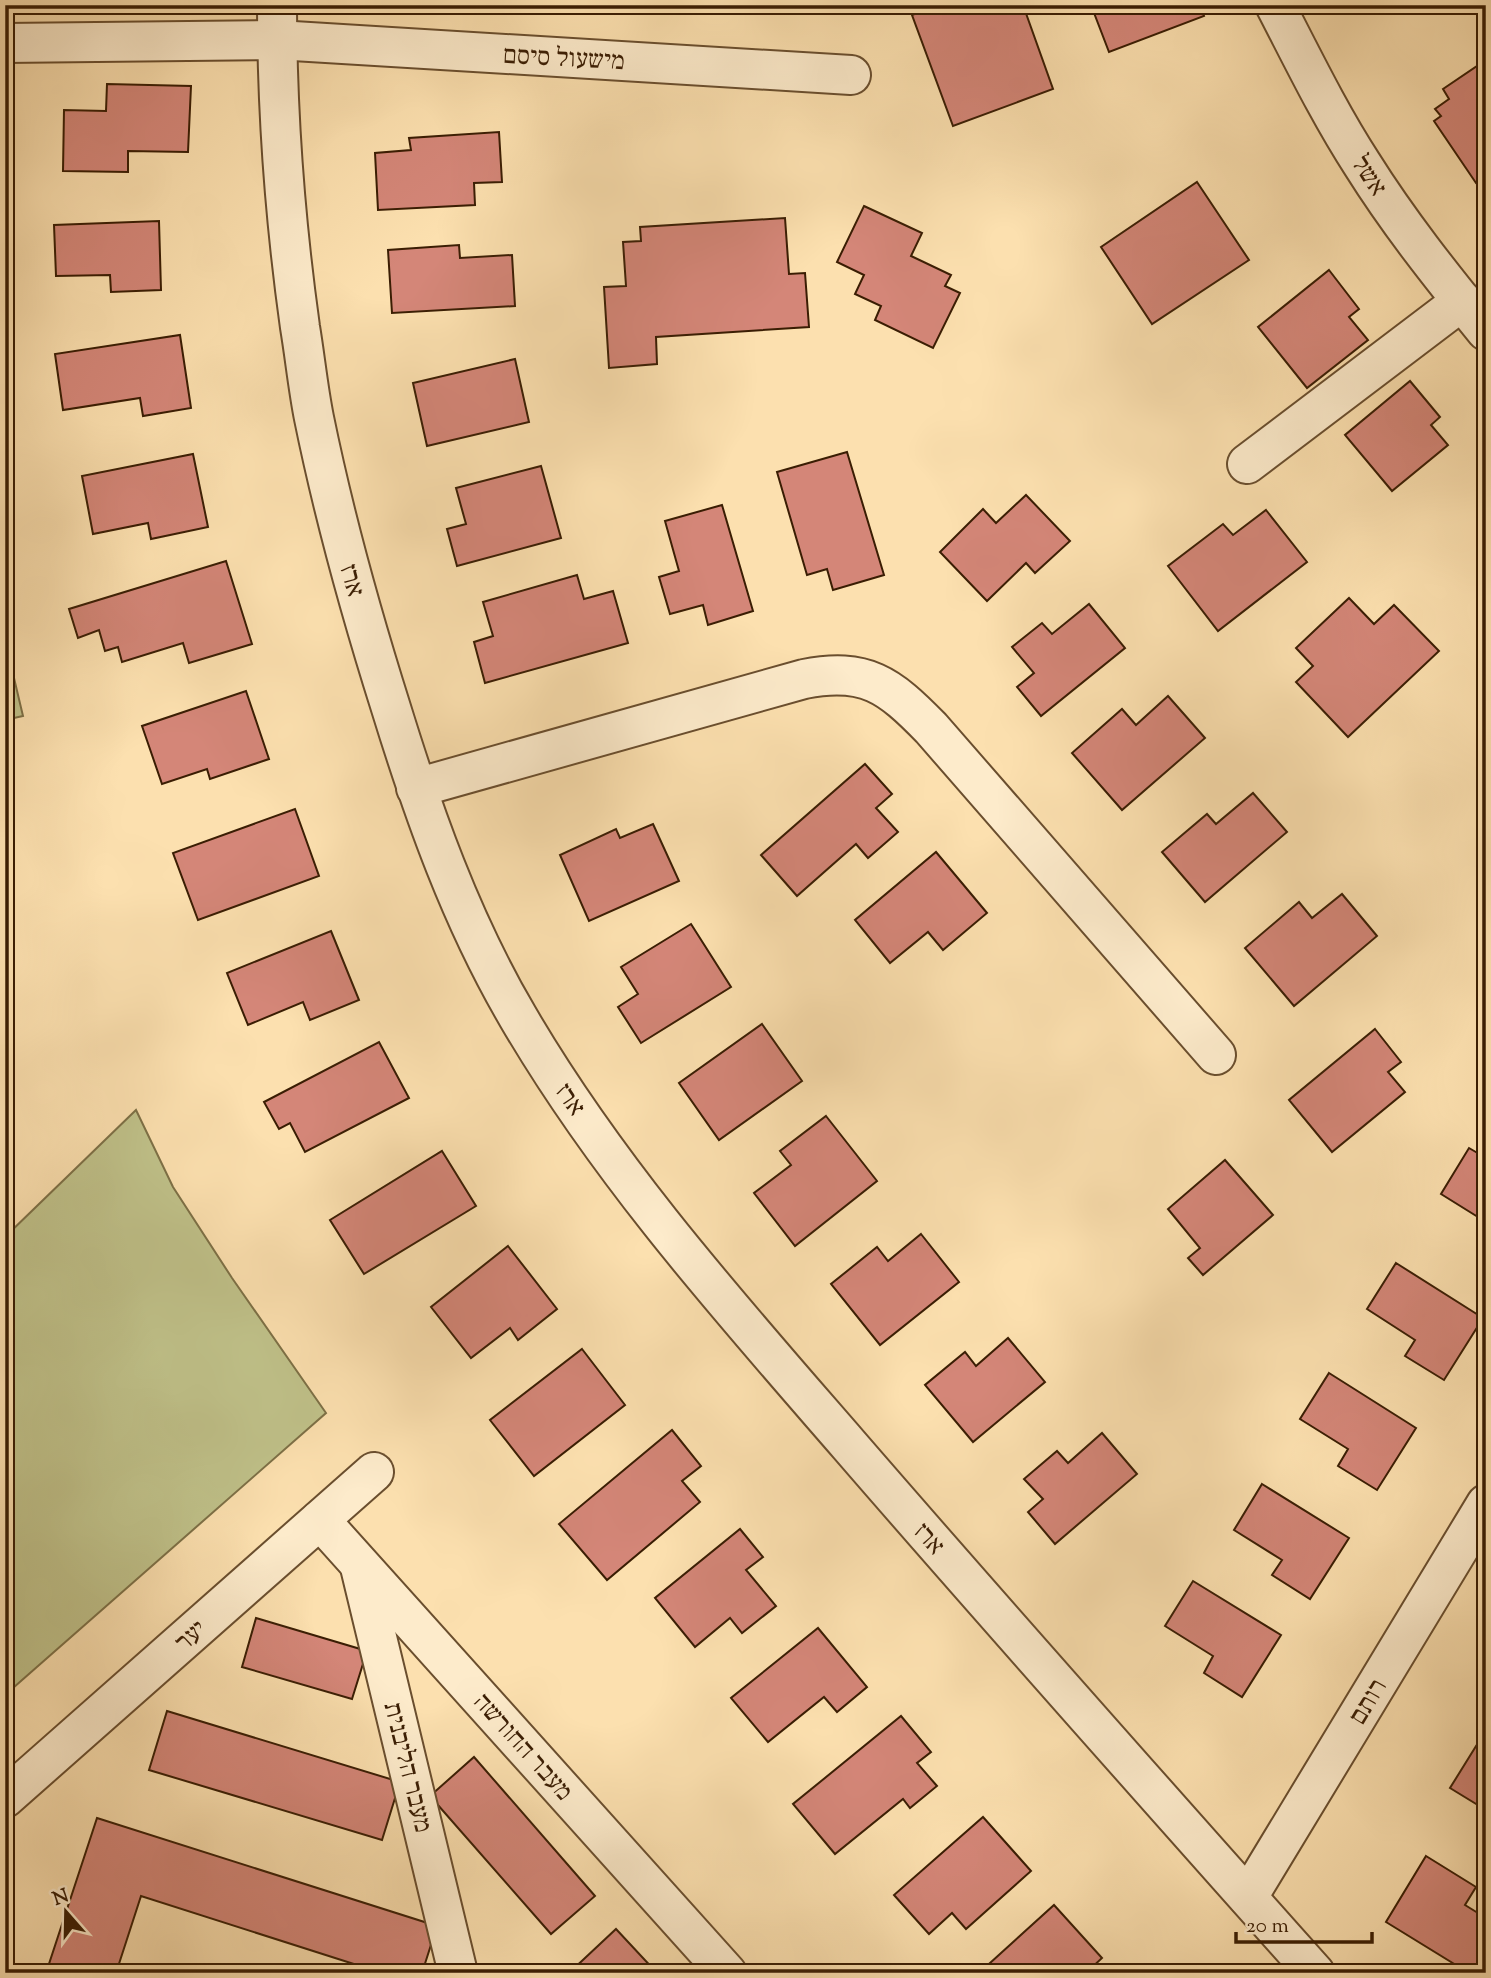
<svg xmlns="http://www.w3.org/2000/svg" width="1491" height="1978" viewBox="0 0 1491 1978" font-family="'Sorts Mill Goudy','Frank Ruhl Libre',serif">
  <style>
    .green { fill: #c0c28a; stroke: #7d7046; stroke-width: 2 }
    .building { fill: #d48678; stroke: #3a1d03; stroke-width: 2 }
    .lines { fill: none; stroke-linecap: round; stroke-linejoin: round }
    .minor-casing { stroke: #6a4e2e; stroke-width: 42 }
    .minor { stroke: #fdebcb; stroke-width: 38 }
    .labels { text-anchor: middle; stroke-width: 7; stroke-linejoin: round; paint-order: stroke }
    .street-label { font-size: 26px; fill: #3a1d03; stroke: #fdebcb }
  </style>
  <rect width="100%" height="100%" fill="#fce0af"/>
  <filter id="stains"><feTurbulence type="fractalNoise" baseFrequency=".00286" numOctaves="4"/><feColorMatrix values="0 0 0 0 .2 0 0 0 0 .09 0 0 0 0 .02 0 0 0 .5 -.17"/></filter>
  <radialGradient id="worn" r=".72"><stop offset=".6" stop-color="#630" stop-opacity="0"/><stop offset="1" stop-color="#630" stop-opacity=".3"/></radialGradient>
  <g class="green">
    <path d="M5,640l18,76 -18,4z"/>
    <path d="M136,1110l37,77 59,91 94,135 -321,282v-458z"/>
  </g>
  <g class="building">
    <path d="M937,5h86l30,84 -100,37 -41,-111z"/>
    <path d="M1091,5h109l4,11 -95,36z"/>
    <path d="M1486,60v117l-10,6 -42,-62 7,-5 -6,-7 14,-10 -6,-10z"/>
    <path d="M107,84l84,2 -3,66 -60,-1v21l-65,-1 1,-61 42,1z"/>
    <path d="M499,132l3,50 -28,1 1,22 -97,5 -3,-57 36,-3 -2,-12z"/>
    <path d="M1197,182l52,78 -97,64 -51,-77z"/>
    <path d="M864,206l58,27 -11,23 40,19 -6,11 15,7 -27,55 -58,-28 6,-14 -26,-12 9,-19 -27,-13z"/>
    <path d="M785,218l4,56 16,-1 4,54 -153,10 1,27 -48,4 -5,-81 22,-1 -3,-44 18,-1 -1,-14z"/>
    <path d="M159,221l2,69 -50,2 -1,-17 -54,1 -2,-51z"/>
    <path d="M459,245l1,13 52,-3 3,51 -123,7 -4,-63z"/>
    <path d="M1329,270l30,39 -10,8 19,23 -61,48 -49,-61z"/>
    <path d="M180,335l11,73 -48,8 -3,-18 -77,12 -8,-56z"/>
    <path d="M515,359l14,63 -102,24 -14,-63z"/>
    <path d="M1410,381l30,36 -9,8 17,20 -56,46 -47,-56z"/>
    <path d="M847,452l37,123 -51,15 -6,-21 -20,6 -30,-103z"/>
    <path d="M193,454l15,73 -57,12 -3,-16 -55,11 -11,-58z"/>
    <path d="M541,466l20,72 -104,28 -10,-37 19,-5 -10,-36z"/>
    <path d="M1026,495l44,46 -35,32 -9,-10 -39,38 -47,-49 43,-43 13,14z"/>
    <path d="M722,505l31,106 -45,14 -5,-20 -33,9 -11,-37 20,-6 -14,-50z"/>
    <path d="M1266,510l41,52 -89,69 -50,-65 55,-42 10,11z"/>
    <path d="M226,561l26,83 -63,19 -6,-20 -61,19 -4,-15 -13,4 -6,-21 -21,8 -9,-29z"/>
    <path d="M577,575l7,24 29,-8 15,52 -143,40 -11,-41 19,-6 -10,-34z"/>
    <path d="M1349,598l25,26 20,-19 45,46 -91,86 -52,-55 17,-16 -17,-18z"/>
    <path d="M1089,604l36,44 -84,68 -24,-29 17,-14 -22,-26 30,-24 10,11z"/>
    <path d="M246,691l23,68 -59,20 -3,-10 -45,15 -20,-58z"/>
    <path d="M1168,696l37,42 -83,72 -50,-57 50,-44 14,16z"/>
    <path d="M865,764l27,30 -16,14 22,24 -30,26 -12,-14 -59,52 -36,-41z"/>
    <path d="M1253,793l34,39 -82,70 -43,-50 45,-38 9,10z"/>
    <path d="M295,809l24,67 -121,44 -25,-67z"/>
    <path d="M653,824l26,57 -90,40 -29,-66 56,-26 4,9z"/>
    <path d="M936,852l51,61 -44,37 -15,-18 -38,31 -35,-43z"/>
    <path d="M1342,894l35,42 -83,70 -49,-58 54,-46 13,16z"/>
    <path d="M691,924l40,63 -90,56 -23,-36 20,-13 -17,-27z"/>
    <path d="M331,931l28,69 -49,20 -7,-18 -55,23 -21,-52z"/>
    <path d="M762,1024l40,57 -83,59 -40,-57z"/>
    <path d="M1375,1029l26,33 -13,10 17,20 -73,60 -43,-52z"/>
    <path d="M379,1042l30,56 -104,54 -15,-29 -11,6 -15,-27z"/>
    <path d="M826,1116l51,65 -82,65 -41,-53 37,-28 -11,-14z"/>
    <path d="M1469,1148l17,10v64l-45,-28z"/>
    <path d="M442,1151l34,55 -112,68 -34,-54z"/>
    <path d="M1225,1160l48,55 -70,60 -15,-17 12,-10 -32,-39z"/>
    <path d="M921,1234l38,48 -79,63 -49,-61 46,-37 11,14z"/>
    <path d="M508,1246l49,63 -39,31 -8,-12 -39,30 -40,-51z"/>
    <path d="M1396,1263l87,55 -39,62 -39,-24 10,-16 -48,-31z"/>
    <path d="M1008,1338l37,44 -72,60 -48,-57 40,-33 11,14z"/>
    <path d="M582,1349l43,56 -91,71 -44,-56z"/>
    <path d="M1329,1373l87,55 -39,62 -39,-24 10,-17 -48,-30z"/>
    <path d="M672,1430l29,36 -19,15 18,21 -93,78 -48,-56z"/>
    <path d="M1102,1433l35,41 -82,70 -27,-32 15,-13 -19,-20 33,-28 11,12z"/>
    <path d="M1262,1484l87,54 -39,61 -38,-24 10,-15 -48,-30z"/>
    <path d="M740,1529l23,28 -17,13 30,36 -34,27 -12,-15 -35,29 -40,-49z"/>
    <path d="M1193,1581l88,54 -39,62 -38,-24 9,-17 -48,-30z"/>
    <path d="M256,1618l111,33 -15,48 -110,-32z"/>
    <path d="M818,1628l49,59 -30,25 -13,-15 -56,45 -37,-44z"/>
    <path d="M167,1711l233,71 -18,58 -233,-70z"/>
    <path d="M901,1716l30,36 -14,11 20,23 -27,22 -7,-9 -68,55 -42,-50z"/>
    <path d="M1486,1730v80l-36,-22z"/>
    <path d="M474,1757l121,139 -44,38 -121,-138z"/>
    <path d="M983,1817l48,54 -65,58 -14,-16 -23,21 -35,-39z"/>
    <path d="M97,1818l340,108 -15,47h-40l-241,-77 -25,77h-70z"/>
    <path d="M1426,1856l50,31 -11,18 21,13v36l-12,19h-5l-83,-51z"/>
    <path d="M1054,1905l48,53 -16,15h-107z"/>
    <path d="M616,1929l41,44h-88z"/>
  </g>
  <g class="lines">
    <defs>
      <g id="minor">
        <path d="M277,5c0,108 8,215 23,322 5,30 8,61 14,91 20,98 47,195 77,290 33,107 70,212 127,309 91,156 213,292 331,428 154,178 310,353 466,528"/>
        <path d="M1275,5c28,54 54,108 87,159 37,59 80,113 124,167"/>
        <path d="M5,43l272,-3 574,35"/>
        <path d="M1247,464l215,-163"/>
        <path d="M416,788l388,-109c62,-12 85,6 127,49l285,327"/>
        <path d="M320,1520l407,453"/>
        <path d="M360,1567l98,406"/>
        <path d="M5,1798l369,-326"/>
        <path d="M1248,1897l238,-393"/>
      </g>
    </defs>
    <use href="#minor" class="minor-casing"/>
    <use href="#minor" class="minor"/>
  </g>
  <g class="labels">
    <g class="street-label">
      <text transform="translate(564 57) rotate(3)" y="9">מישעול סיסם</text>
      <text transform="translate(1370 175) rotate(57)" y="9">אשל</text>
      <text transform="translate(353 580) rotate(75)" y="9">ארז</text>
      <text transform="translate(571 1099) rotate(56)" y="9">ארז</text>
      <text transform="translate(930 1538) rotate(49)" y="9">ארז</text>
      <text transform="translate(190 1635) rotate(-42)" y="9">יער</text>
      <text transform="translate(1367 1701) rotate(-59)" y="9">רותם</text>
      <text transform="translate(524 1746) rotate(48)" y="9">מעבר החורשה</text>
      <text transform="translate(409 1767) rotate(76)" y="9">מעבר הליבנית</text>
    </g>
  </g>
  <rect width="1491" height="1978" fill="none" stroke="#fce0af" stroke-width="28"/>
  <rect x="7" y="7" width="1477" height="1964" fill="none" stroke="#3a1d03" stroke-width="3.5"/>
  <rect x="14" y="14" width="1463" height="1950" fill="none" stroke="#3a1d03" stroke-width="2"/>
  <g transform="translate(66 1912) rotate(340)" stroke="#fdebcb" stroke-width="5" paint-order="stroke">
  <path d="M0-5L12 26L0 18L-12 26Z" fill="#3a1d03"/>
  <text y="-10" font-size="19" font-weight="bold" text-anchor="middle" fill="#3a1d03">N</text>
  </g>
  <path d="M1236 1932v10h136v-10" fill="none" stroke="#3a1d03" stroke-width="3.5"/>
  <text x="1246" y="1932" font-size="21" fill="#3a1d03" stroke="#fdebcb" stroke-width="5" paint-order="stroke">20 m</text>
  <rect width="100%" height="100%" filter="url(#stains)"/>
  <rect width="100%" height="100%" fill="url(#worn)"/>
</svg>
